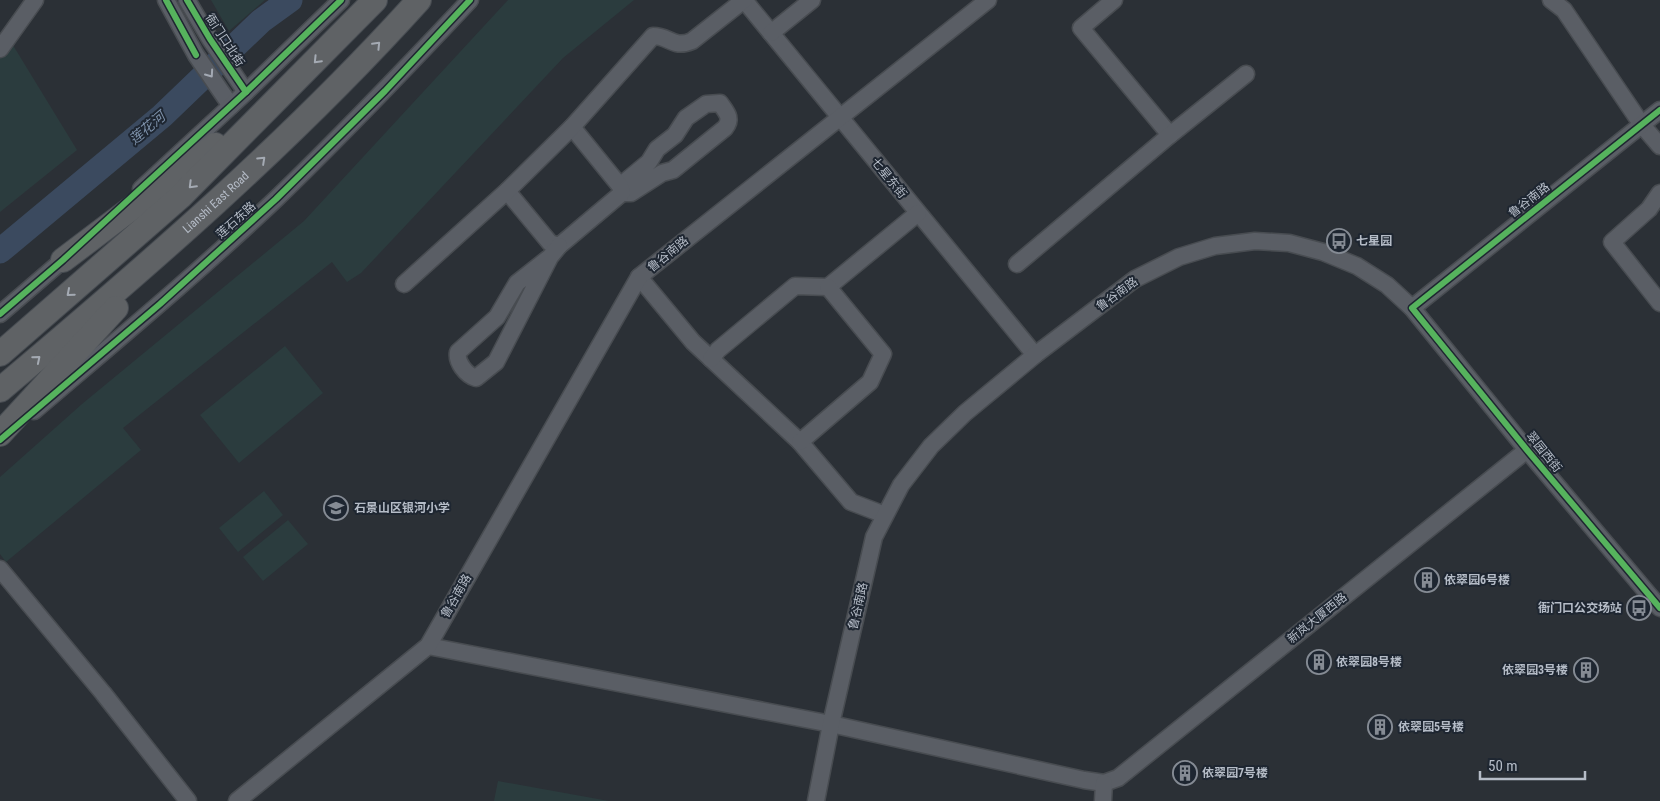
<svg xmlns="http://www.w3.org/2000/svg" width="1660" height="801" viewBox="0 0 1660 801" font-family="'Roboto Condensed','Noto Sans SC',sans-serif">
  <style>
    .green { fill: #2b3c3e }
    .lines { fill: none; stroke-linecap: round; stroke-linejoin: round }
    .river { stroke: #3b4a5f; stroke-width: 25 }
    .minor-casing { stroke: #484c51; stroke-width: 19 }
    .highway-casing { stroke: #474c52; stroke-width: 26 }
    .minor { stroke: #5a5e65; stroke-width: 16 }
    .highway { stroke: #5f6265; stroke-width: 24 }
    .cycleway-casing { stroke: #1e2631; stroke-width: 9 }
    .cycleway { stroke: #56b35d; stroke-width: 6 }
    .oneway { stroke: #a4aab3 }
    .oneway2 { stroke: #a3a9b3 }
    .labels { text-anchor: middle; stroke-width: 4; stroke-linejoin: round; paint-order: stroke }
    .street-label { font-size: 12px; fill: #b5bcc7; stroke: #1e2631 }
    .poi-label { font-size: 12px; font-weight: bold; fill: #b5bcc7; stroke: #1e2631; text-anchor: start }
    .water-label { font-size: 14px; font-style: italic; fill: #7f93ac; stroke: #1e2631 }
  </style>
  <rect width="100%" height="100%" fill="#2b3036"/>
  <g class="green">
    <path d="M211,0h54l-36,31z"/>
    <path d="M508,0h126l-71,58 -202,215 -14,9 -15,-20 -209,166 18,22 -135,112 -6,-8v-77l82,-73 222,-183z"/>
    <path d="M11,42l66,108 -77,62v-155z"/>
    <path d="M285,346l38,47 -84,70 -39,-48z"/>
    <path d="M264,491l19,24 -45,37 -19,-24z"/>
    <path d="M288,520l20,24 -45,37 -20,-24z"/>
    <path d="M498,781l111,20h-115z"/>
  </g>
  <g class="lines">
    <path class="river" d="M0,251l162,-135 99,-95 29,-21"/>
    <defs>
      <g id="minor">
        <path d="M166,0l30,55 35,51"/>
        <path d="M187,0l23,39 36,53"/>
        <path d="M744,0l291,355"/>
        <path d="M1114,0l-33,28 89,107"/>
        <path d="M1551,0l13,10 78,115 18,21"/>
        <path d="M771,33l41,-33"/>
        <path d="M0,49l35,-49"/>
        <path d="M620,186l29,-24 8,-13 18,-14 11,-17 20,-14 14,-1c6,9 13,15 5,25l-52,42 -11,3 -31,20h-9"/>
        <path d="M141,189l105,-97 95,-92"/>
        <path d="M507,191l43,52 9,3 63,-53 -2,-7 -48,-59"/>
        <path d="M1660,193l-11,16 -37,33 48,61"/>
        <path d="M550,257l-33,26 -20,34 -39,35c-2,10 8,23 18,26l20,-16 54,-105 9,-11"/>
        <path d="M1017,264l153,-129 76,-61"/>
        <path d="M639,277l54,65 107,100 51,60 34,13"/>
        <path d="M404,284l103,-93 65,-64 81,-91c17,0 20,13 39,5l52,-41"/>
        <path d="M1412,308l248,-198"/>
        <path d="M0,314l71,-61"/>
        <path d="M711,359l7,-9 77,-64 33,1 90,-74"/>
        <path d="M34,411c82,-70 165,-139 243,-213 66,-64 130,-131 193,-198"/>
        <path d="M800,442l70,-60 13,-28 -55,-67"/>
        <path d="M0,569l103,124 85,108"/>
        <path d="M428,646l403,78 253,56 20,3"/>
        <path d="M1104,783l14,-5 409,-328"/>
        <path d="M237,801l191,-155 211,-369 349,-277"/>
        <path d="M816,801l15,-77 43,-187 27,-52 30,-39 34,-33 70,-58 100,-76 44,-22 36,-11 40,-5 34,2 34,9 34,14 30,19 25,23 115,142 133,158"/>
        <path d="M1103,801l1,-18"/>
      </g>
      <g id="highway">
        <path d="M63,260l152,-115"/>
        <path d="M0,354l180,-157 195,-197"/>
        <path id="s1" d="M0,390c146,-123 291,-248 419,-390"/>
        <path d="M0,434l116,-126"/>
      </g>
    </defs>
    <use href="#minor" class="minor-casing"/>
    <use href="#highway" class="highway-casing"/>
    <use href="#minor" class="minor"/>
    <use href="#highway" class="highway"/>
    <defs>
      <g id="cycleway">
        <path d="M166,0l30,55"/>
        <path d="M187,0l23,39 36,53"/>
        <path d="M1660,110l-248,198 115,142 133,158"/>
        <path d="M0,314l63,-54 183,-168 95,-92"/>
        <path d="M0,440l160,-136 116,-105 109,-108 85,-91"/>
      </g>
    </defs>
    <use href="#cycleway" class="cycleway-casing"/>
    <use href="#cycleway" class="cycleway"/>
  </g>
  <defs><path id="oneway-chevron" d="M-2-3.5L2.5 0L-2 3.5" fill="none" stroke-width="1.6" stroke-linecap="round" stroke-linejoin="round" transform="scale(1.25)"/></defs>
  <g class="oneway">
    <use href="#oneway-chevron" transform="translate(377 45) rotate(-46)"/>
    <use href="#oneway-chevron" transform="translate(317 60) rotate(134)"/>
    <use href="#oneway-chevron" transform="translate(262 160) rotate(-43)"/>
    <use href="#oneway-chevron" transform="translate(192 185) rotate(135)"/>
    <use href="#oneway-chevron" transform="translate(70 293) rotate(139)"/>
    <use href="#oneway-chevron" transform="translate(37 359) rotate(-40)"/>
  </g>
  <use class="oneway2" href="#oneway-chevron" transform="translate(210 74) rotate(55)"/>
  <defs>
    <symbol id="bus-ring" viewBox="-11 -11 22 22"><circle r="9.5" fill="#1e2631" stroke="#858b94" stroke-width="1.5"/><path d="M-5-6H5V4H4V6H2V4H-2V6H-4V4H-5ZM-3.5-4V0h7V-4ZM-3.5 1.2v1.5H-2V1.2ZM2 1.2v1.5H3.5V1.2Z" fill="#858b94"/></symbol>
    <symbol id="school-ring" viewBox="-11 -11 22 22"><circle r="9.5" fill="#1e2631" stroke="#858b94" stroke-width="1.5"/><path d="M0-5L7-2L0 1L-7-2ZM-4 1L0 2.5L4 1V4Q0 6-4 4Z" fill="#858b94"/></symbol>
    <symbol id="building-ring" viewBox="-11 -11 22 22"><circle r="9.5" fill="#1e2631" stroke="#858b94" stroke-width="1.5"/><path d="M-4-6H4V6H1V3H-1V6H-4ZM-2.5-4.3h1.7v1.8h-1.7ZM.8-4.3h1.7v1.8H.8ZM-2.5-1h1.7V.8h-1.7ZM.8-1h1.7V.8H.8Z" fill="#858b94"/></symbol>
  </defs>
  <g fill-rule="evenodd">
    <use href="#bus-ring" x="1325" y="227" width="28" height="28"/>
    <use href="#school-ring" x="322" y="494" width="28" height="28"/>
    <use href="#building-ring" x="1413" y="566" width="28" height="28"/>
    <use href="#bus-ring" x="1625" y="594" width="28" height="28"/>
    <use href="#building-ring" x="1305" y="648" width="28" height="28"/>
    <use href="#building-ring" x="1572" y="656" width="28" height="28"/>
    <use href="#building-ring" x="1366" y="713" width="28" height="28"/>
    <use href="#building-ring" x="1171" y="759" width="28" height="28"/>
  </g>
  <g class="labels">
    <g class="street-label">
      <text transform="translate(225 40) rotate(57)" y="4">衙门口北街</text>
      <text transform="translate(889 178) rotate(51)" y="4">七星东街</text>
      <text transform="translate(1529 200) rotate(-38)" y="4">鲁谷南路</text>
      <text dy="4" stroke="none"><textPath href="#s1" startOffset="286">Lianshi East Road</textPath></text>
      <text transform="translate(236 220) rotate(-42)" y="4">莲石东路</text>
      <text transform="translate(668 254) rotate(-39)" y="4">鲁谷南路</text>
      <text transform="translate(1117 294) rotate(-36)" y="4">鲁谷南路</text>
      <text transform="translate(1544 452) rotate(51)" y="4">翠园西街</text>
      <text transform="translate(456 596) rotate(-60)" y="4">鲁谷南路</text>
      <text transform="translate(858 606) rotate(-77)" y="4">鲁谷南路</text>
      <text transform="translate(1317 618) rotate(-39)" y="4">新岚大厦西路</text>
    </g>
    <g class="poi-label">
      <text x="1356" y="245">七星园</text>
      <text x="354" y="512">石景山区银河小学</text>
      <text x="1444" y="584">依翠园6号楼</text>
      <text x="1622" y="612" text-anchor="end">衙门口公交场站</text>
      <text x="1336" y="666">依翠园8号楼</text>
      <text x="1568" y="674" text-anchor="end">依翠园3号楼</text>
      <text x="1398" y="731">依翠园5号楼</text>
      <text x="1202" y="777">依翠园7号楼</text>
    </g>
    <g class="water-label">
      <text transform="translate(147 128) rotate(-40)" y="5">莲花河</text>
    </g>
  </g>
  <path d="M1480 771v8h105v-8" fill="none" stroke="#b5bcc7" stroke-width="2.5"/>
  <text x="1488" y="771" font-size="15" fill="#b5bcc7" stroke="#1e2631" stroke-width="4" paint-order="stroke">50 m</text>
</svg>
